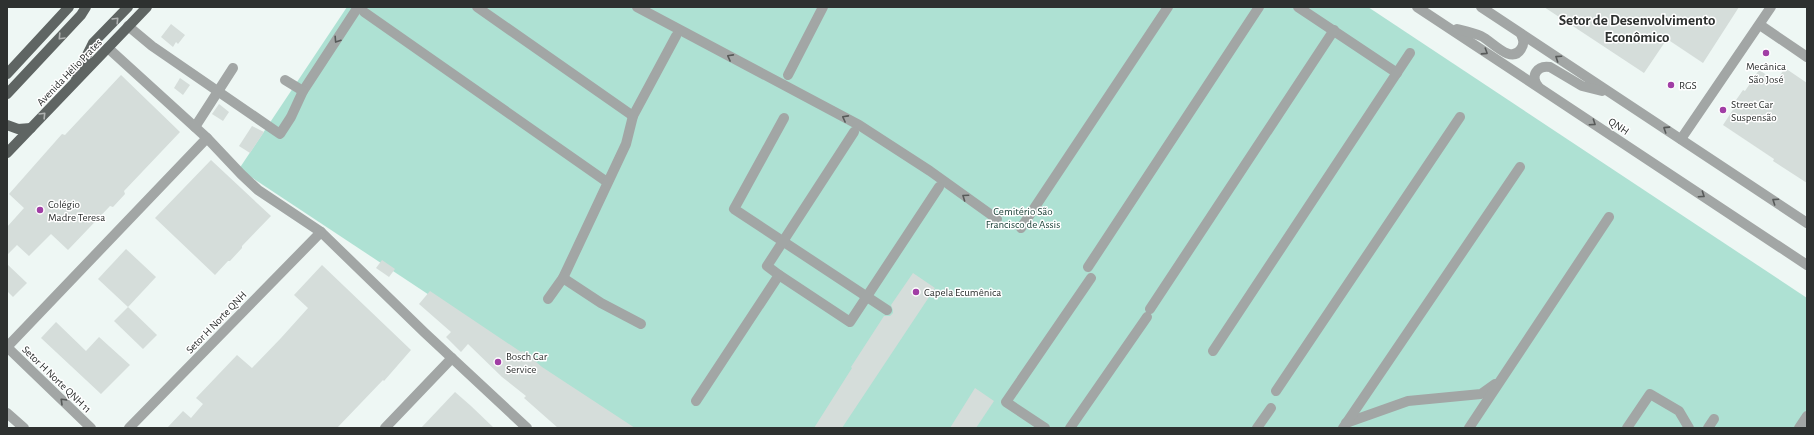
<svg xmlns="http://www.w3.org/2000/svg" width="1814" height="435" viewBox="0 0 1814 435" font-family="'Alegreya Sans',sans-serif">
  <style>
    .green { fill: #aee1d3 }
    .building { fill: #d5ddda }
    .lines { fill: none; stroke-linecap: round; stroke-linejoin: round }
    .minor { stroke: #a2a6a5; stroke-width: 10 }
    .major { stroke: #5f6563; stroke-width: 10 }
    .oneway { stroke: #afb2b1 }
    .oneway2 { stroke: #575a59 }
    .poi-dot { fill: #a13ea5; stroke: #fff; stroke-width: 1.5 }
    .labels { text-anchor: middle; stroke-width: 3; stroke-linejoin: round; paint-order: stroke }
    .poi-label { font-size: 11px; fill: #2e3130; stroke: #fff; text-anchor: start }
    .street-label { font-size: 11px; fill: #2e3130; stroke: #fff }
    .park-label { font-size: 11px; fill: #1d4239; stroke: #fff }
    .district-label { font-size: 15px; font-weight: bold; fill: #2e3130; stroke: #fff }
  </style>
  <rect width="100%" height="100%" fill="#eef7f4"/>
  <path class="green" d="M347,7h1021l439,291v130h-1177l-391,-259z"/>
  <g class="building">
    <path d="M1544,7h195l-36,56 -36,-24 -23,34z"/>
    <path d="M171,24l14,11 -7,9 -2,-2 -3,5 -12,-10z"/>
    <path d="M1785,68l22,15v100l-34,-22 1,-2 -51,-34 13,-20 -2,-2 9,-13 2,1 14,-21 17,11z"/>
    <path d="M121,75l59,57 -56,59 1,3 -12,13 -3,-1 -42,44 -17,-16 -22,22 -12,-11 -10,10v-28l17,-19 -15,-14 53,-60 3,1z"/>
    <path d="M180,78l10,7 -7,10 -9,-7z"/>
    <path d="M219,104l10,8 -6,9 -11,-7z"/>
    <path d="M252,126l12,6 -14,21 -11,-7z"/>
    <path d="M211,160l60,56 -29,30v2l-12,13h-2l-13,14 -60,-57z"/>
    <path d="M126,249l30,28 -28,30 -30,-28z"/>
    <path d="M382,260l13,9 -6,8 -13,-9z"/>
    <path d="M7,264l20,19 -14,14 -6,-6z"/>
    <path d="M322,265l89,85 -27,31 -1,-1 -46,48h-170l16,-17 8,7 12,-14 -7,-6 41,-43 15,13 29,-30 27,-30 -14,-13z"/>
    <path d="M913,273l22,15 -93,140h-28l38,-60 -1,-1 33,-51h6l3,-3v-3l-2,-5z"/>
    <path d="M430,291l91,61 2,-1 19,16 93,61h-77l-34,-30 2,-2 -24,-19 -34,-33 -7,8 -15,-15 5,-5 -32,-28z"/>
    <path d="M128,307l29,28 -14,14 -29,-28z"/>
    <path d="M56,322l30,29 13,-14 31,28 -29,29 -60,-56z"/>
    <path d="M975,388l19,13 -18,27h-26z"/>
    <path d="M455,392l16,14 23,22h-73z"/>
  </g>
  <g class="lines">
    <g class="minor">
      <path d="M477,7l156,109"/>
      <path d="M637,7l222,118 71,46 67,48"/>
      <path d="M1298,7l99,66"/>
      <path d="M1417,7l390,258"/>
      <path d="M1481,7l326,216"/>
      <path d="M364,12l243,170"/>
      <path d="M1760,25l47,32"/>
      <path d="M128,26l24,20 128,88 11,-17 12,-26 55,-84"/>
      <path d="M1457,29c8,2 17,4 24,7 11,5 30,29 40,13 4,-6 2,-10 0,-15"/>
      <path d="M108,48l99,90 34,36 17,16 63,42 104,101 102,95"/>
      <path d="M788,75l35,-68"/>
      <path d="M285,80l18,11"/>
      <path d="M1538,86c-8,-10 -1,-21 12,-19l32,19 20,5"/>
      <path d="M784,118l-50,91 153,101"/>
      <path d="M195,127l38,-59"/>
      <path d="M1681,139l90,-132"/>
      <path d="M1021,228l147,-221"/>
      <path d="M1088,267l171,-260"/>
      <path d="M779,275l71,47 89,-135"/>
      <path d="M563,278l38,25 40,21"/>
      <path d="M548,299l15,-21 63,-134 7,-28 43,-80"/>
      <path d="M1150,309l184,-279"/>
      <path d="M7,347l200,-209"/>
      <path d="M7,347l84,81"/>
      <path d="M1213,351l197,-298"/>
      <path d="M1276,391l184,-274"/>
      <path d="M696,401l83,-126 -12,-9 87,-134"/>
      <path d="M7,413l17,15"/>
      <path d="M1346,423l62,-22 73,-7 14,-10"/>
      <path d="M129,428l192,-196"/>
      <path d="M385,428l67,-70"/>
      <path d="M1045,428l-39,-26 85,-124"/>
      <path d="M1070,428l77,-111"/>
      <path d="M1257,428l14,-20"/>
      <path d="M1343,428l177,-261"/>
      <path d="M1469,428l140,-211"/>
      <path d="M1627,428l23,-34 29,17 10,17"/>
      <path d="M1708,428l6,-9"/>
      <path d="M1799,428l8,-12"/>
    </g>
    <g class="major">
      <path d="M7,74l62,-67"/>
      <path d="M76,77l17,-34 35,-36"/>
      <path d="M7,94l74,-79 5,-8"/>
      <path d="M7,125l11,4 13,-1"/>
      <path d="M7,153l140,-146"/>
    </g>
  </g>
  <defs><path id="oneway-chevron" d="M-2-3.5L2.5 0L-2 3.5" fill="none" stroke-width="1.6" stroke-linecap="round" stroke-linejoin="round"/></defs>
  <g class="oneway">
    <use href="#oneway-chevron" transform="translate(116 20) rotate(-46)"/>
    <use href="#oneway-chevron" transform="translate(61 37) rotate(133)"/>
    <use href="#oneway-chevron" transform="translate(43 115) rotate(-46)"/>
  </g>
  <g class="oneway2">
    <use href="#oneway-chevron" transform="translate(337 40) rotate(123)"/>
    <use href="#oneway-chevron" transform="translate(1485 52) rotate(33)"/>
    <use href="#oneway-chevron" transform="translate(730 57) rotate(-152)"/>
    <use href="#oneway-chevron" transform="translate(1558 58) rotate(-146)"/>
    <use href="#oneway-chevron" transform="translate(845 118) rotate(-152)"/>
    <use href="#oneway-chevron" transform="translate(1593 123) rotate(34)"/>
    <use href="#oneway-chevron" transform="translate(1666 129) rotate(-147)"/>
    <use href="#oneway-chevron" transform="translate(1702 195) rotate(34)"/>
    <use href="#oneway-chevron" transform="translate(965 197) rotate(-145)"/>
    <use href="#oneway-chevron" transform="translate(1775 201) rotate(-146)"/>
    <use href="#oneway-chevron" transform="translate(63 401) rotate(-136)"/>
  </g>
  <g class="poi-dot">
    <circle cx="1766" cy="53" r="4"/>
    <circle cx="1671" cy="85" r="4"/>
    <circle cx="1723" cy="110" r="4"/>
    <circle cx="40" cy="210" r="4"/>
    <circle cx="916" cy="292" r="4"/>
    <circle cx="498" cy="362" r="4"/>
  </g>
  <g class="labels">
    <g class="poi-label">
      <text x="1766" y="70" text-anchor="middle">Mecânica<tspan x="1766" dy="13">São José</tspan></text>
      <text x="1679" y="89">RGS</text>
      <text x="1731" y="108">Street Car<tspan x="1731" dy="13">Suspensão</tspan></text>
      <text x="48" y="208">Colégio<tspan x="48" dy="13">Madre Teresa</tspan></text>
      <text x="924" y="296">Capela Ecumênica</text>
      <text x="506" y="360">Bosch Car<tspan x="506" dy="13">Service</tspan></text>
    </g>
    <g class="street-label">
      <text transform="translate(69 72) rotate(-46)" y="4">Avenida Hélio Prates</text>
      <text transform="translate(1619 126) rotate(34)" y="4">QNH</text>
      <text transform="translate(216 322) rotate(-46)" y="4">Setor H Norte QNH</text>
      <text transform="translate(57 379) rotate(44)" y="4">Setor H Norte QNH 11</text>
    </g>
    <g class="park-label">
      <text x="1023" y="215">Cemitério São<tspan x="1023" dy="13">Francisco de Assis</tspan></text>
    </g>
    <g class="district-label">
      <text x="1637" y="25">Setor de Desenvolvimento<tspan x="1637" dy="17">Econômico</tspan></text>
    </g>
  </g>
  <rect width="1814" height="435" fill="none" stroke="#2e3130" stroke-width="16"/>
</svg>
